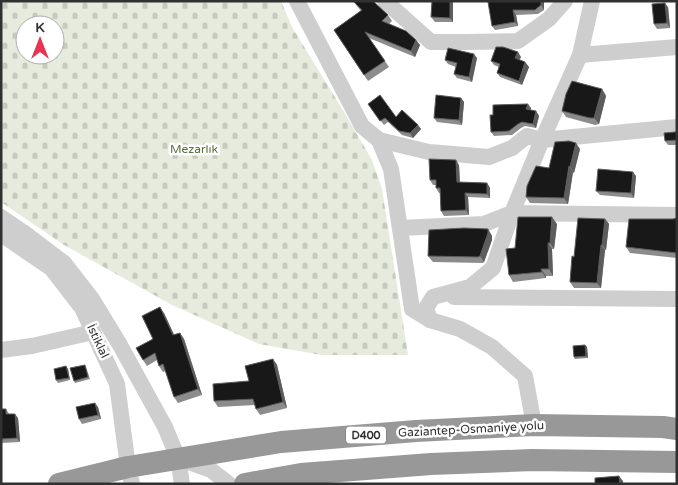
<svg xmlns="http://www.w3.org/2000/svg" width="678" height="485" viewBox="0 0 678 485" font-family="'Varela Round',sans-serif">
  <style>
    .cemetery { fill: url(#cemetery-stones); fill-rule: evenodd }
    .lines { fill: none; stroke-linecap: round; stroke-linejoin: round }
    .minor { stroke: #cecece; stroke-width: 16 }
    .highway { stroke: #989898; stroke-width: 22 }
    .wall { fill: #8c8c8c }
    .shaded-wall { fill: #5d5d5d }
    .building { fill: #181818; stroke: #5d5d5d }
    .labels { text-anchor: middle; stroke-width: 5; stroke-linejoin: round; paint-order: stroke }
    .shield { fill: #fff; stroke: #6f6f6f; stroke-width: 1 }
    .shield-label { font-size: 11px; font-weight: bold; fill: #313131 }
    .park-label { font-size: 12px; fill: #596f3d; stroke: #fff }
    .street-label { font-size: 12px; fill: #313131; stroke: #fff }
  </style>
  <defs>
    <pattern id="cemetery-stones" width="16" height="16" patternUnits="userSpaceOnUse" patternTransform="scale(1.25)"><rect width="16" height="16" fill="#e6ebdd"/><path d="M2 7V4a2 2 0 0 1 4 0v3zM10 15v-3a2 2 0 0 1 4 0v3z" fill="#c6cabe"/></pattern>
  </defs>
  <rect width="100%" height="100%" fill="#fff"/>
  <path class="cemetery" d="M1,1h280l11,26 52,85 28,48 10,29 26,166h-87l-62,-11 -87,-39 -108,-60 -63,-43zM25,25h30v30h-30z"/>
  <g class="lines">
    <g class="minor">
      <path d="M297,1l65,125 17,14 12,29 21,140 18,11"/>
      <path d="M385,1l46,41h35l52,-1 31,-22 16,-18"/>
      <path d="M580,55l97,-8"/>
      <path d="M379,140l50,12 60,5 23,-9 15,-12 15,4 38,-85 12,-54"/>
      <path d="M1,217l22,15 41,31 28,36 28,46 45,82 13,31 4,26"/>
      <path d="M400,228l84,-4 28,-11 165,2"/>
      <path d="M1,234l51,35 30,39 35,76 11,83 4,17"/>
      <path d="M454,297l223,2"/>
      <path d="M1,350l31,-4 61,-14"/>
      <path d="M534,425l-9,-49 -33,-29 -32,-18 -30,-9 -4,-12 7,-11 37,-10 23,-19 19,-55 30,-73 135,-13"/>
      <path d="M180,459l31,11 18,14"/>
    </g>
    <g class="highway">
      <path d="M59,484l69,-17 153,-25 135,-11 118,-6 129,2 14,2"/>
      <path d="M245,484l56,-10 130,-10 101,-4 145,2"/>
    </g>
  </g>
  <g class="wall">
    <path d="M353,1h22v3l13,11 4,6 -3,3 27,16 4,5 -5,12 -46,-19 20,29 -21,14 -34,-51 27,-19z"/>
    <path d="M432,1h21v21h-18l-4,-5z"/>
    <path d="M493,1h51v9l-6,4 -22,1 2,11 -23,4 -3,-4z"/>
    <path d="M668,7l2,21 -13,1 -3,-5z"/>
    <path d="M521,57l-2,3 6,2 4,5 -7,18 -22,-8 -3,-4 2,-6 -5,-2 -3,-4z"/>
    <path d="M477,58l-5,24 -15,-4 -3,-4 2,-7 -8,-3 -3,-4z"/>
    <path d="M602,89l4,7 -7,28 -4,1 -29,-8 -4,-6z"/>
    <path d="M461,98l3,4 -2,23 -25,-3 -3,-4z"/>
    <path d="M368,104l28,13 22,8 3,4 -8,9 -11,-3 -14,-13 -4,3z"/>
    <path d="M531,108l-1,2 6,1 3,5 -3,12 -11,-2 -4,2 -9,7 -18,1 -3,-4 2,-17z"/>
    <path d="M675,132h2v13h-9l-3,-4z"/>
    <path d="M580,149l-6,24 -1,-1 -5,32 -38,-1 -4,-6 23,-29z"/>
    <path d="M459,165l1,17 27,1 3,5v10l-22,-1 1,18 -25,1 -3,-5 -1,-18h-1l-3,-5v-3h-3l-3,-5z"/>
    <path d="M636,176l-2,22 -34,-3 -4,-4z"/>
    <path d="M677,218v40l-47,-5 -4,-6 47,-28z"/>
    <path d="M605,219l4,5 -3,26h-1l-4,38h-27l-4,-6 4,-25z"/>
    <path d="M557,224l-3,25h-2l1,27h-7v2l-33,4 -4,-7 6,-27z"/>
    <path d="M488,229l4,7v4l-8,22 -1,1 -50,-1 -5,-6z"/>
    <path d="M164,313l10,22 6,-2 4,6 18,56 -24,8 -4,-6 -8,-26 -3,1 -4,-6 -2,-6 -10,6 -4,-6z"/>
    <path d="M585,345l2,2 1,11 -13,1 -1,-2z"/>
    <path d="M273,359l4,6 10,43 -27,7 -4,-6 -1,-4 -37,2 -4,-6 35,-20z"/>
    <path d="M66,366l2,3 2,11 -12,3 -2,-3z"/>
    <path d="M86,367l4,12 -15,4 -1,-2z"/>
    <path d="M98,407l3,12 -19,5 -3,-5z"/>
    <path d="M1,409h5l3,5 9,4 2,24 -19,1z"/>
  </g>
  <g class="shaded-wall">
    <path d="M450,1h3v21l-3,-4z"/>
    <path d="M541,1h3v9l-3,-5z"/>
    <path d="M665,3l3,4 2,21 -3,-5z"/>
    <path d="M513,10l3,5 2,11 -3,-4z"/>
    <path d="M416,40l4,5 -5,12 -4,-6z"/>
    <path d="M518,52l3,5 -3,6 -3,-5z"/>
    <path d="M474,54l3,4 -5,24 -3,-5z"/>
    <path d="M525,62l4,5 -7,18 -3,-4z"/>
    <path d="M602,89l4,7 -7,28 -5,-6z"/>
    <path d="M461,98l3,4 -2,23 -3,-5z"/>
    <path d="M528,104l3,4 -2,6 -3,-5z"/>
    <path d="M536,111l3,5 -3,12 -3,-4z"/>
    <path d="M418,125l3,4 -8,9 -3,-5z"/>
    <path d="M576,143l4,6 -6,24 -4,-6z"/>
    <path d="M456,160l3,5 1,22 -3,-5z"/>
    <path d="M569,166l4,6 -5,32 -4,-6z"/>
    <path d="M633,172l3,4 -2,22 -3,-5z"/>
    <path d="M487,183l3,5v10l-3,-4z"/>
    <path d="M465,193l3,4 1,18 -3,-5z"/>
    <path d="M552,217l5,7 -3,25 -4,-6z"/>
    <path d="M605,219l4,5 -3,26 -4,-5z"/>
    <path d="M488,229l4,7v4l-8,22 -4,-6z"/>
    <path d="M548,243l4,6 1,27 -4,-7z"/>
    <path d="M601,245l4,5 -4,38 -4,-5z"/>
    <path d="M541,269l5,7v2l-4,-6z"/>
    <path d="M160,307l4,6 13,28 -4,-6z"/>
    <path d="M180,333l4,6 18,56 -4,-6z"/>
    <path d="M585,345l2,2 1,11 -2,-2z"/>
    <path d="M273,359l4,6 10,43 -4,-6z"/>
    <path d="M66,366l2,3 2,11 -1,-2z"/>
    <path d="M95,403l3,4 3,12 -3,-4z"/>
    <path d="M15,414l3,4 2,24 -3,-4z"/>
    <path d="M619,476l4,5v3h-3z"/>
  </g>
  <g class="building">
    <path d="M353,1h20l15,14 -6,6 24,10 10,9 -5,11 -46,-19 20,29 -21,14 -30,-45 28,-20z"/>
    <path d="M432,1h18v17l-19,-1z"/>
    <path d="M493,1h48v4l-6,5h-22l2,12 -23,4 -4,-24z"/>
    <path d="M665,3l2,20 -13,1 -2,-20z"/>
    <path d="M496,47h7l15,5 -3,6 10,4 -6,19 -22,-8 3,-9 -9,-3z"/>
    <path d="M448,48l26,6 -5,23 -15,-3 3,-11 -12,-3z"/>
    <path d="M572,81l30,8 -8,29h-4l-28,-7 4,-17z"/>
    <path d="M380,95l16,22 6,-7 16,15 -8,8 -11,-2 -14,-13 -5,3 -12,-17z"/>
    <path d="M436,95l25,3 -2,22 -25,-2z"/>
    <path d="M528,104l-2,5 10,2 -3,13 -11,-2 -4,2 -9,7 -18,1 -1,-17h3v-10z"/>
    <path d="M675,132h2v8l-12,1 -1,-8z"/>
    <path d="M569,141l7,2 -6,24 -1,-1 -5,32 -38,-1 1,-11 9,-20 13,2 6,-26z"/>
    <path d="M429,159l27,1 1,22 30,1v11l-22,-1 1,17 -25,1 -1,-23h-4v-8h-6z"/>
    <path d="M598,169l35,3 -2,21 -35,-2z"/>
    <path d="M518,217h34l-2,26h-2l1,26h-8l1,3 -33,3 -3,-26 9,-1z"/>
    <path d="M578,218l27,1 -3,26h-1l-4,38 -27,-1 2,-26 2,1z"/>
    <path d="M677,218v35l-51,-6 3,-28h44z"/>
    <path d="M464,228l24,1v4l-8,23 -2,1 -50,-1 1,-26z"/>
    <path d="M160,307l13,28 7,-2 18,56 -24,8 -11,-33 -4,2 -4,-13 -12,7 -7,-12 17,-9 -11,-23z"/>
    <path d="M585,345l1,11 -12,1 -1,-11z"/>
    <path d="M273,359l10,43 -27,7 -3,-10 -39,2 -1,-17 36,-3 -4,-15z"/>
    <path d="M85,365l3,12 -14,4 -4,-13z"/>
    <path d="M66,366l3,12 -13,2 -2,-11z"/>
    <path d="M95,403l3,12 -19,4 -3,-12z"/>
    <path d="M1,409h5v5h9l2,24 -16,1z"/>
    <path d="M619,476l1,8h-25v-6z"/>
  </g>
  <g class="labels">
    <rect class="shield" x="346" y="426.5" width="40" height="17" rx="4"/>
    <g class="shield-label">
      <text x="366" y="439">D400</text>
    </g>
    <g class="park-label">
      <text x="194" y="153">Mezarlık</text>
    </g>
    <g class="street-label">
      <text transform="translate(98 341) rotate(65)" y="4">İstiklal</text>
      <text transform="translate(471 429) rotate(-3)" y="4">Gaziantep-Osmaniye yolu</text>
    </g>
  </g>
  <rect width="678" height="485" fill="none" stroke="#313131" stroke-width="5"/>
  <g transform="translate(40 40)"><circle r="24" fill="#ffffff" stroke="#adadad"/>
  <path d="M0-4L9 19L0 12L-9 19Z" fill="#e93353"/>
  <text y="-8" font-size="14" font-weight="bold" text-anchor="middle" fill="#313131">K</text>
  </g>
</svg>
